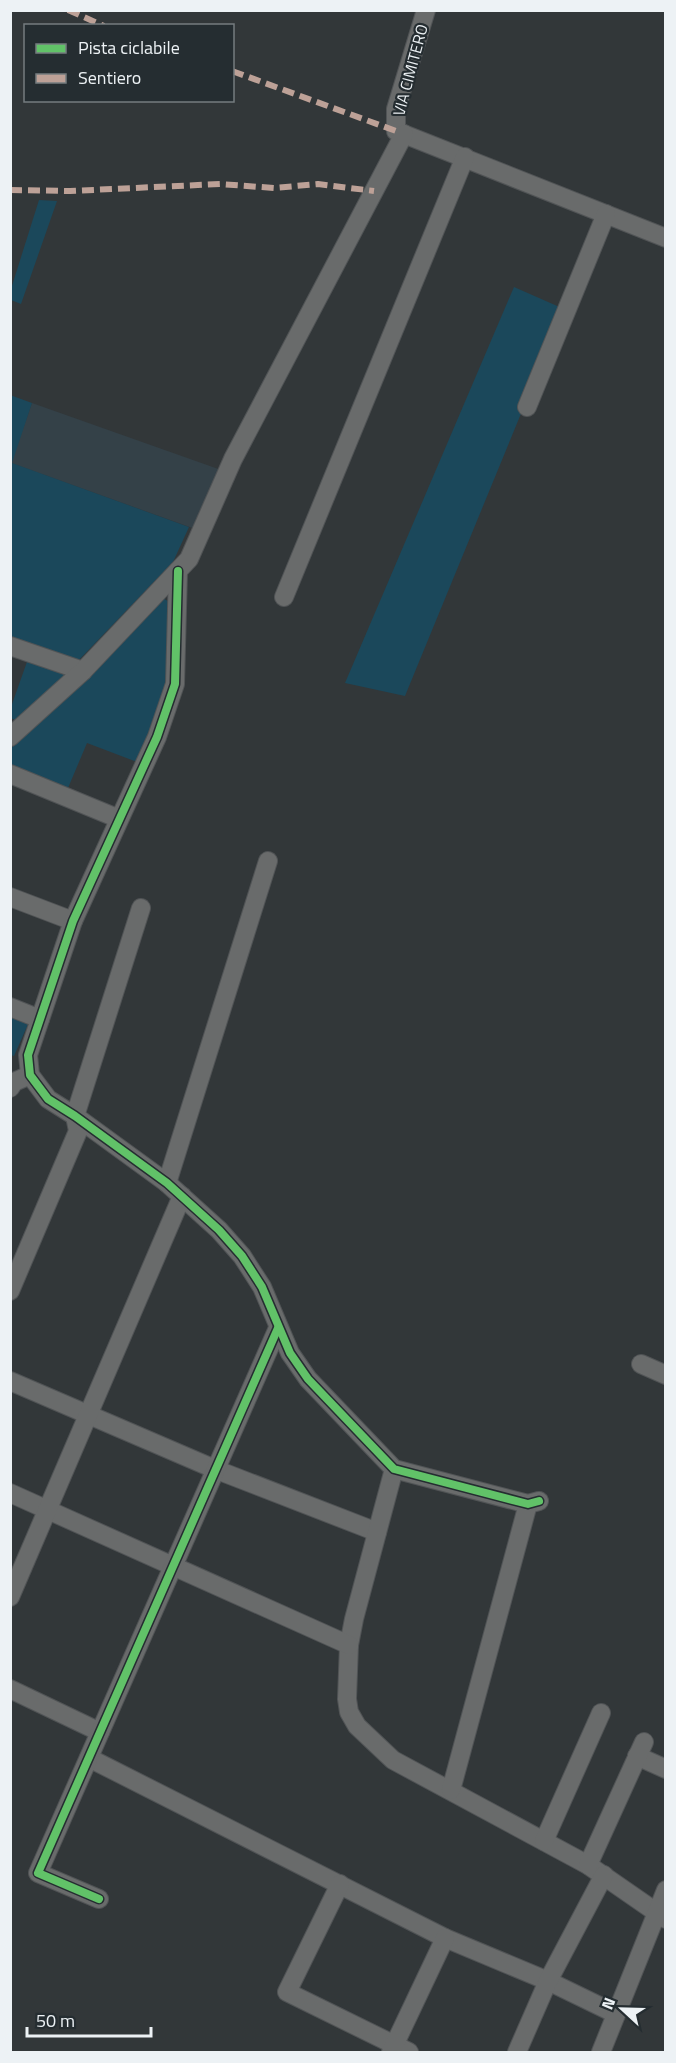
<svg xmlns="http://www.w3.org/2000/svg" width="676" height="2063" viewBox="0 0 676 2063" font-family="'Titillium Web',sans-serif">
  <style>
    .built { fill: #344148 }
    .green { fill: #1b485b }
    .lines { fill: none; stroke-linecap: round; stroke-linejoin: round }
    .minor-casing { stroke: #515456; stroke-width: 20 }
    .minor { stroke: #696b6b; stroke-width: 18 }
    .quiet { stroke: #bda197; stroke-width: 6; stroke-dasharray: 12 6; stroke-linecap: butt }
    .cycleway-casing { stroke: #252d31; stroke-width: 11 }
    .cycleway { stroke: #61c268; stroke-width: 8 }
    .labels { text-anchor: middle; stroke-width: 4.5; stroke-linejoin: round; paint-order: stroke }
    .street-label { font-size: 16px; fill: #edf2f5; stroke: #252d31 }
  </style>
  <rect width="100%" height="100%" fill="#323739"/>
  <path class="built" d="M32,403l192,68 -26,59 -187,-67z"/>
  <g class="green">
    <path d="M39,200l18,1 -36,103 -10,-4v-11z"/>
    <path d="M514,287l50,22 -159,387 -60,-13z"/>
    <path d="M10,395l22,8 -20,60 177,64 -16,35 -96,100 -66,-24z"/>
    <path d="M164,599l6,3 -2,70 -9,37 -22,53 -50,-19 -19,45 -57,-23 -1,-16 77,-69z"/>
    <path d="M28,659l36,13v4l-47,45 -6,-3v-11z"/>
    <path d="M10,1015l19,7 -15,34 -3,-1z"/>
  </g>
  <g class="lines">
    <defs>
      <g id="minor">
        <path d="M426,10l-30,99v22l270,107"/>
        <path d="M527,407l79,-193"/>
        <path d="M178,571l-3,113 -18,53 -84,184 -45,134 2,20 18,24 27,17 92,67 52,47 23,26 20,31 28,66 18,26 86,90 134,35 11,-3"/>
        <path d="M284,597l181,-440"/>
        <path d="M10,646l73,25"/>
        <path d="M10,737l73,-66 106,-112 44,-100 171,-325"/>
        <path d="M10,774l107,44"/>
        <path d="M10,897l63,24"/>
        <path d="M10,1007l30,12"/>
        <path d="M10,1088l4,-6 16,-7"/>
        <path d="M167,1183l101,-322"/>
        <path d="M10,1291l68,-160 -3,-15 66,-208"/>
        <path d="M641,1364l25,11"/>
        <path d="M10,1381l207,89 160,62"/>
        <path d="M394,1469l-40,150 -5,26 -2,54 2,13 8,14 36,34 195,105 78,54"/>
        <path d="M10,1493l339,152"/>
        <path d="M10,1597l172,-401"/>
        <path d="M10,1689l90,43"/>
        <path d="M637,1756l29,13"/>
        <path d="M89,1758l356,180 103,43 68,33"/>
        <path d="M451,1790l77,-286"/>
        <path d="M544,1841l57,-128"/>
        <path d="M588,1865l56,-123"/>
        <path d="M340,1884l-53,108 122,60"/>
        <path d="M99,1899l-61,-26 240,-545"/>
        <path d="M391,2052l54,-114"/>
        <path d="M517,2052l31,-71 56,-106"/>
        <path d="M601,2052l65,-162"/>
      </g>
    </defs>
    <use href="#minor" class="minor-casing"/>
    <use href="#minor" class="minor"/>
    <g class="quiet">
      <path d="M68,10l36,16"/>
      <path d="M232,71l164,60"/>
      <path d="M10,190l60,1 150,-7 54,4 44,-4 56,7"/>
    </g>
    <defs>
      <g id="cycleway">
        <path d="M178,571l-3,113 -18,53 -84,184 -45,134 2,20 18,24 27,17 92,67 52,47 23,26 20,31 28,66 18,26 86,90 134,35 11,-3"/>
        <path d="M99,1899l-61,-26 240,-545"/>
      </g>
    </defs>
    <use href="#cycleway" class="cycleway-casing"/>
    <use href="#cycleway" class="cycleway"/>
  </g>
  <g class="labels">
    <g class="street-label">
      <text transform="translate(410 70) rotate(-75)" y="6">VIA CIMITERO</text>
    </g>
  </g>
  <rect width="676" height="2063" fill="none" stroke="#edf2f5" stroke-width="24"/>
  <rect x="24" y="24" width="210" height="78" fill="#252d31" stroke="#757c7f" stroke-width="1.5"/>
  <rect x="36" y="44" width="30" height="9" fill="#61c268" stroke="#757c7f" stroke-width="1.5"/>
  <text x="78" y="54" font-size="18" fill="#edf2f5">Pista ciclabile</text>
  <rect x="36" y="74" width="30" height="9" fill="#bda197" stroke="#757c7f" stroke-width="1.5"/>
  <text x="78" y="84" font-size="18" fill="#edf2f5">Sentiero</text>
  <g transform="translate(622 2009) rotate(292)" stroke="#252d31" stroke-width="4.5" paint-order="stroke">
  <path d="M0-4.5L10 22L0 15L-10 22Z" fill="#edf2f5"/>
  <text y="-9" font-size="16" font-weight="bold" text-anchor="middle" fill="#edf2f5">N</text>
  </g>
  <path d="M27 2027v9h124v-9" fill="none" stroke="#edf2f5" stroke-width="3"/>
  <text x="36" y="2027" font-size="18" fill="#edf2f5" stroke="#252d31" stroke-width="4.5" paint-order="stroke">50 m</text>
</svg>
